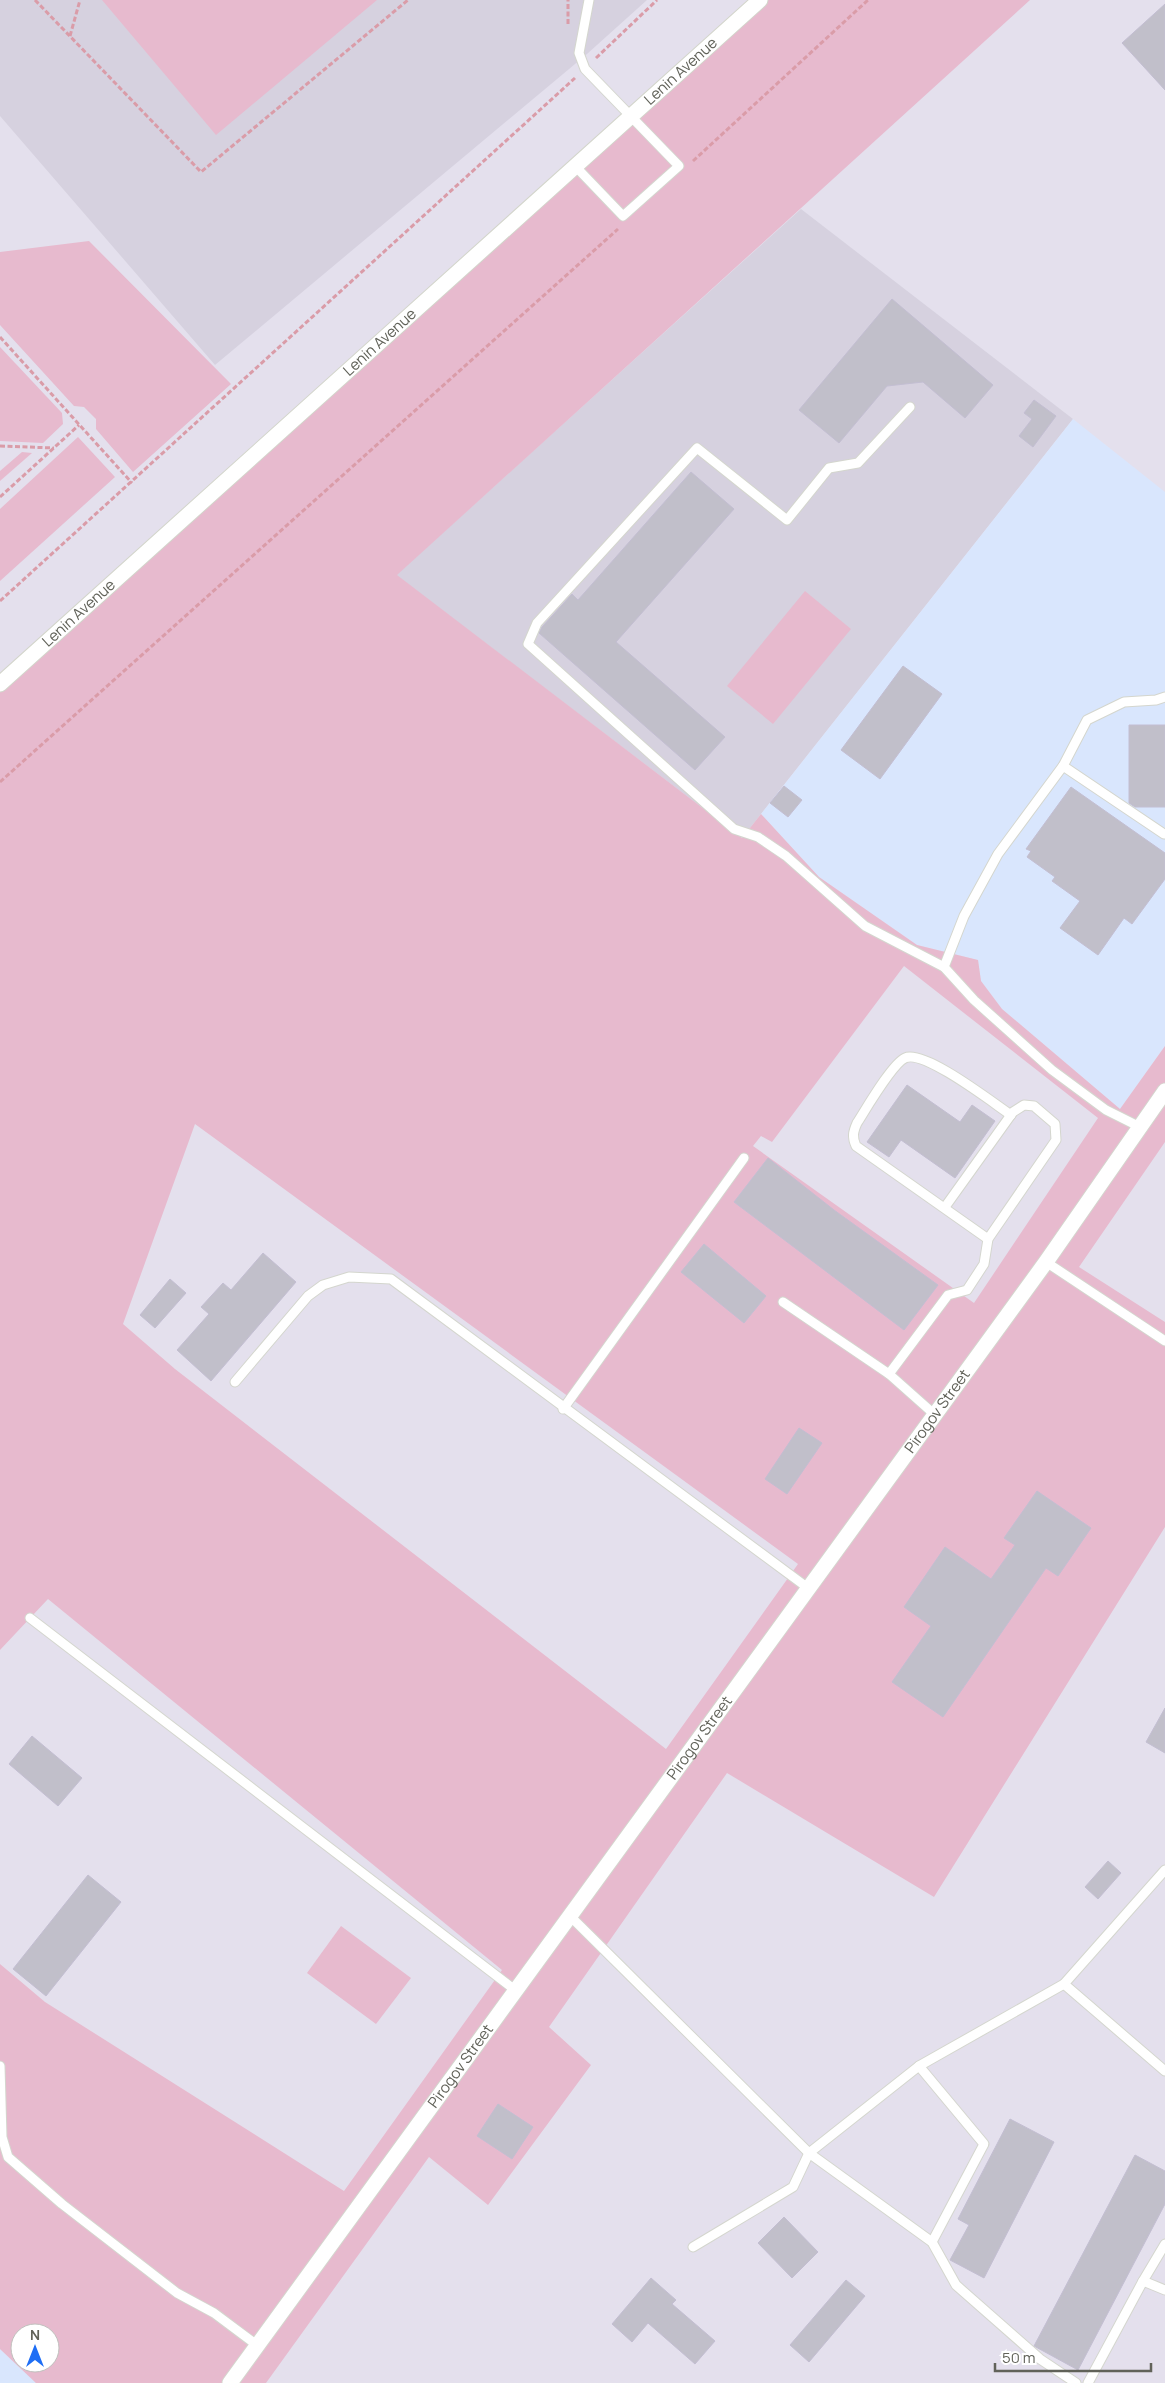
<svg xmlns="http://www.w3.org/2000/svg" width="1165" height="2383" viewBox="0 0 1165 2383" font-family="Manrope,sans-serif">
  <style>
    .education { fill: #d6d1df }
    .medical { fill: #d9e6fd }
    .green { fill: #e7bace; fill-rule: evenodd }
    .building { fill: #c1bfca; stroke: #c3bed2 }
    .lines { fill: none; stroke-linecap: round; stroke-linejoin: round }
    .lane-casing { stroke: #d4d6ce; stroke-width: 11 }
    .street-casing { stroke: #d4d6ce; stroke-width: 17 }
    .secondary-casing { stroke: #d3d5cb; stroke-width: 17 }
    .path { stroke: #da9ca8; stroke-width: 3; stroke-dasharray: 5 2.5; stroke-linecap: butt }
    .lane { stroke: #fff; stroke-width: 9 }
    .street { stroke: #fff; stroke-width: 15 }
    .secondary { stroke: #fff; stroke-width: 15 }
    .labels { text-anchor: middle; stroke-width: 4.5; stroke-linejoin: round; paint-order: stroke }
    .street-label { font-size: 15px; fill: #616259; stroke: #fff }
  </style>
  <rect width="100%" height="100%" fill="#e4e0ed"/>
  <g class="education">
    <path d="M0,0h647l-60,54 -372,311 -215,-249z"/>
    <path d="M801,209l272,210 -331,419 -346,-263z"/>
  </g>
  <g class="medical">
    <path d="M1073,419l92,73v554l-45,63 -118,-100 -21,-28 -3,-21 -61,-15 -98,-68 -58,-63z"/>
    <path d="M0,2349l36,34h-36z"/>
  </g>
  <g class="green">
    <path d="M102,0h275l-161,135z"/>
    <path d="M760,0h270l-633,575 345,263 19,-24 58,63 98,68 61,15 3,21 21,28 118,100 45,-63v96l-86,125 86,55v205l-231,370 -207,-124 -178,254 42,38 -103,140 -59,-48 -163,226h-230l-36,-34v-385l45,38 299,189 158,-221 -454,-371 -48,51v-966zM904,966l194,152 -124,185 -221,-157 8,-10 11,6zM195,1124l603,440 -132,185 -491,-380 -52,-45zM20,2333h30v30h-30z"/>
    <path d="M89,241l142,143 -98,88 -37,-43v-10l-12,-12 -10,-1 -74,-81v-73z"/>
    <path d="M0,347l62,66 1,11 -20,19 -43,-2z"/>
    <path d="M78,437l37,40 -115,104v-72z"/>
    <path d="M22,452l10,1 -32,28v-10z"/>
    <path d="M805,591l46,38 -78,95 -46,-38z"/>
    <path d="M341,1926l70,52 -35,46 -69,-51z"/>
  </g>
  <g class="building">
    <path d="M1165,4v86l-43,-47z"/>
    <path d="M892,299l101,86 -28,33 -42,-36 -36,4 -48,57 -40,-33z"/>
    <path d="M1034,400l22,16 -23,31 -14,-11 13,-17 -8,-6z"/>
    <path d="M691,472l43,37 -118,133 109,95 -30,33 -156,-137 3,-6 30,-33 6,6z"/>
    <path d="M903,666l39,28 -62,85 -39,-29z"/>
    <path d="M1129,725h36v82h-30l-6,-4z"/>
    <path d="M784,786l18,14 -14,17 -18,-14z"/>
    <path d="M1071,787l94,66v26l-33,45 -8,-6 -26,37 -38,-27 20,-27 -28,-20 3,-4 -28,-20 4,-6 -5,-2z"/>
    <path d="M907,1085l53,37 12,-17 23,16 -40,57 -54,-38 -12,17 -22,-15z"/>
    <path d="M768,1158l66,52 104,75 -34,45 -170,-128z"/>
    <path d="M704,1244l62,52 -22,27 -63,-51z"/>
    <path d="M263,1253l33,29 -85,99 -34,-31 32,-36 -8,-7 22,-24 8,7z"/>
    <path d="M170,1279l16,14 -31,35 -15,-13z"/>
    <path d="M799,1428l23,15 -35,51 -22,-15z"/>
    <path d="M1037,1491l54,37 -33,48 -12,-8 -103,149 -51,-35 39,-56 -27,-19 41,-60 46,32 24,-34 -11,-7z"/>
    <path d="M1165,1708v45l-19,-11z"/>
    <path d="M32,1736l50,42 -24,28 -49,-42z"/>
    <path d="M1108,1861l13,12 -23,26 -13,-12z"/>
    <path d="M88,1875l33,27 -75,94 -33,-27z"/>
    <path d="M498,2104l35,23 -21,32 -35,-23z"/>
    <path d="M1010,2119l44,23 -70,136 -34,-18 19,-35 -11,-6z"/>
    <path d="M1135,2155l30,16v33l-87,166 -44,-24z"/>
    <path d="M784,2217l34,35 -26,26 -34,-35z"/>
    <path d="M651,2278l25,22 -4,4 43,37 -20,23 -47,-41 -16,19 -20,-18z"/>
    <path d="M846,2280l19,16 -56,66 -19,-17z"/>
  </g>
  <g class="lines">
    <defs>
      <g id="lane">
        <path d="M576,167l47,49 56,-50 -94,-97 -6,-16 10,-53"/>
        <path d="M910,407l-52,56 -29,5 -42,52 -90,-72 -160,175 -9,21 206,185 24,8 28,19 79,70 79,41 30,33 78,70 54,40 34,17"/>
        <path d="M1063,766l101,68"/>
        <path d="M944,967l20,-51 34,-62 65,-88 24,-46 37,-18 32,-2 9,-3"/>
        <path d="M988,1239l-132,-93c-4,-9 -3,-14 1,-23 9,-14 35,-59 48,-65 19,-9 88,45 106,57"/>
        <path d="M1046,1262l119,79"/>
        <path d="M783,1302l106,72 45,40"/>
        <path d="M889,1374l59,-79 19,-5 17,-26 4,-25 68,-99 -1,-16 -21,-18 -10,-1 -11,7 -68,95"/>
        <path d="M235,1382l73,-86 15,-11 26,-8 42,2 417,309"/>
        <path d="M563,1409l181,-251"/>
        <path d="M30,1618l485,372"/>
        <path d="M1165,1870l-101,114 101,87"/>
        <path d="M570,1916l239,237 123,89 24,43 84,74 36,24"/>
        <path d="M0,2066l2,71 6,20 54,47 115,89 37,20 44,33"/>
        <path d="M919,2066l65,78 -52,98"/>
        <path d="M1165,2244l-22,37 22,9"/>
        <path d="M693,2247l100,-60 16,-34 110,-87 145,-82"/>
        <path d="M1088,2383l55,-102"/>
      </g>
      <g id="street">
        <path id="s1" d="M230,2383l816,-1121 119,-171"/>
      </g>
      <g id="secondary">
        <path id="s2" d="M0,684l760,-684"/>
      </g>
    </defs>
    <use href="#lane" class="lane-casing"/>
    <use href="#street" class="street-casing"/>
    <use href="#secondary" class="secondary-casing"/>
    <g class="path">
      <path d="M35,0l166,172 207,-172"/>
      <path d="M568,24v-24"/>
      <path d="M70,36l10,-36"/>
      <path d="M596,58l61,-58"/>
      <path d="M693,161l175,-161"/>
      <path d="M0,337l132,146"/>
      <path d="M0,446l54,2"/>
      <path d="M0,497l79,-72"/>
      <path d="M0,601l575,-523"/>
      <path d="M0,782l618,-553"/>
    </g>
    <use href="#lane" class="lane"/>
    <use href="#street" class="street"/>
    <use href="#secondary" class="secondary"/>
  </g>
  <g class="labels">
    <g class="street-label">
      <text dy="5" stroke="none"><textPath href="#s2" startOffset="916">Lenin Avenue</textPath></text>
      <text dy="5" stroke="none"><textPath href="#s2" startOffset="511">Lenin Avenue</textPath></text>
      <text dy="5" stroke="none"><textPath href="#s2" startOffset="106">Lenin Avenue</textPath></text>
      <text dy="5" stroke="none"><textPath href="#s1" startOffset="1202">Pirogov Street</textPath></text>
      <text dy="5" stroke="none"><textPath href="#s1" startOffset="798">Pirogov Street</textPath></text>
      <text dy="5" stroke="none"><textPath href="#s1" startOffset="392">Pirogov Street</textPath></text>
    </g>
  </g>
  <g transform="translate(35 2348)"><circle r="24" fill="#ffffff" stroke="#c0c0bd"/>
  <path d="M0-4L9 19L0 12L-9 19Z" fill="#1e6ef5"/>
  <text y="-8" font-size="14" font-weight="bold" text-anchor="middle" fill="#616259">N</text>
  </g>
  <path d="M995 2363v8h156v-8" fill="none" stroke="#616259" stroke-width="2.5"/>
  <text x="1002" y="2363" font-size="15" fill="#616259" stroke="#ffffff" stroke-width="4" paint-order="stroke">50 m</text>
</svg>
